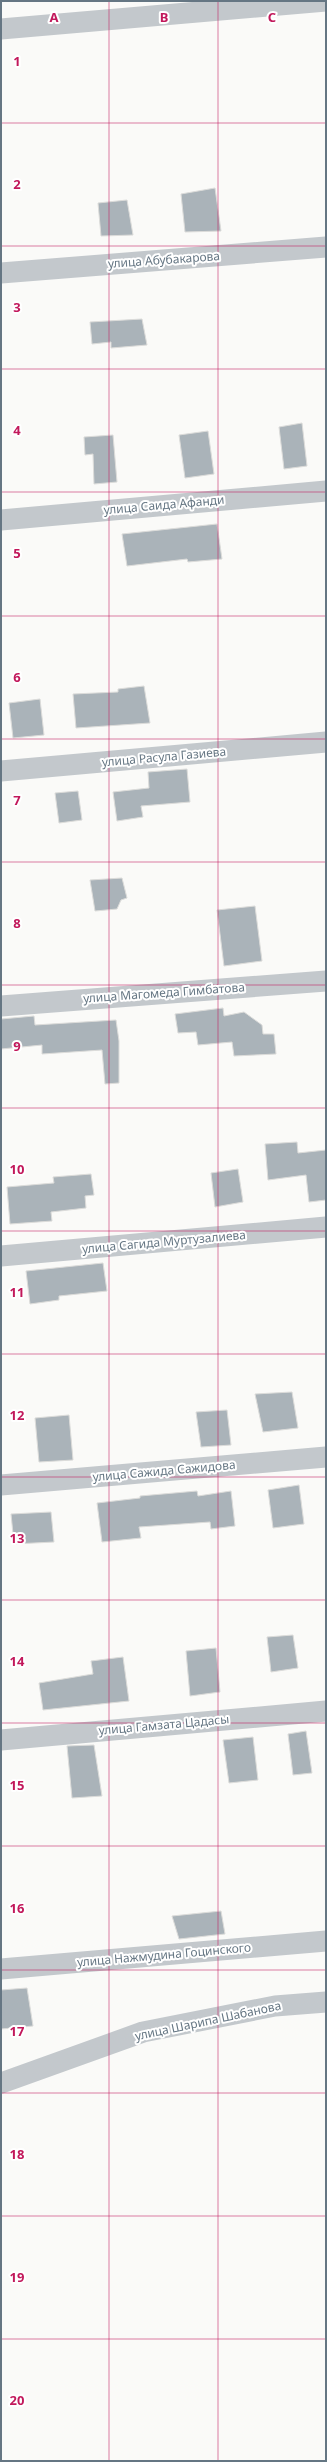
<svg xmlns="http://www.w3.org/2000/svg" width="327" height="2462" viewBox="0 0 327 2462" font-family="'Noto Sans',sans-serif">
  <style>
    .building { fill: #aab3b9; stroke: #dcdcda }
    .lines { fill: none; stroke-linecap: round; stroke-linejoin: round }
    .street { stroke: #c3c8cc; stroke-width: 21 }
    .grid { fill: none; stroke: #c2185b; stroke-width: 1; stroke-opacity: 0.55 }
    .labels { text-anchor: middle; stroke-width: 4; stroke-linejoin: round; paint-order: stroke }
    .street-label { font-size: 12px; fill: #657683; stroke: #fff }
    .grid-label { font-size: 13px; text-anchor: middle; font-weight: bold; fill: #c2185b; stroke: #fff; stroke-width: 4; stroke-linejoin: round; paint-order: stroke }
  </style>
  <rect width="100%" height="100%" fill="#fafaf8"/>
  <g class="building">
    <path d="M215,188l6,43 -36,1 -4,-38z"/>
    <path d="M127,200l6,35 -32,1 -3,-33z"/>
    <path d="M142,319l5,26 -36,3v-6l-19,2 -2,-22z"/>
    <path d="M302,423l5,43 -23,3 -5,-42z"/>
    <path d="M208,431l6,43 -29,4 -6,-43z"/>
    <path d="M113,435l4,47 -23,2 -1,-30 -8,1 -1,-18z"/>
    <path d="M217,524l5,35 -34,3 -1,-3 -60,7 -5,-32z"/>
    <path d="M144,686l6,37 -74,5 -3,-34 45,-2v-3z"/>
    <path d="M40,699l4,36 -31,3 -4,-35z"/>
    <path d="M187,769l3,33 -49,4 2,11 -26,4 -4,-29 36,-4 -1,-16z"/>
    <path d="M78,791l4,29 -23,3 -4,-30z"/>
    <path d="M122,878l5,20 -6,2 -4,9 -22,2 -5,-31z"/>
    <path d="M255,906l7,55 -38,5 -7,-56z"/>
    <path d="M223,1008l1,8 20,-4 18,13 1,9h11l2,20 -42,2 -2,-14 -34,3 -2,-13 -18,1 -3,-19z"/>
    <path d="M34,1016l1,9 81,-5 3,21v42l-14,1 -3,-34 -60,4v-9l-41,4v-30z"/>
    <path d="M297,1142l1,11 28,-3v50l-17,2 -3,-27 -38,5 -3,-36z"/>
    <path d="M238,1169l5,33 -28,5 -4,-34z"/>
    <path d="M91,1174l3,21 -9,1 1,12 -35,4 1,9 -42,3 -3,-37 47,-4 -1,-6z"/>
    <path d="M103,1263l4,28 -48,5v4l-29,4 -4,-33z"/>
    <path d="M292,1392l6,36 -35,4 -8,-38z"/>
    <path d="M227,1410l4,35 -30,2 -5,-35z"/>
    <path d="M69,1415l4,45 -34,2 -4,-44z"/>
    <path d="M299,1485l5,39 -31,4 -5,-38z"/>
    <path d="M197,1491l1,5 33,-5 4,35 -24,3 -1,-7 -71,5 2,11 -39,4 -5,-39 43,-5v-2z"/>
    <path d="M51,1512l3,30 -40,2 -3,-30z"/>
    <path d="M293,1635l5,33 -27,4 -4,-35z"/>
    <path d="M216,1648l4,44 -30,4 -4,-45z"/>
    <path d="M123,1657l6,44 -86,9 -4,-27 54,-9 -2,-13z"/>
    <path d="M306,1731l6,42 -19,2 -5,-41z"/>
    <path d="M253,1737l5,43 -29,3 -6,-43z"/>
    <path d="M94,1745l8,51 -30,2 -5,-52z"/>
    <path d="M221,1911l4,23 -46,5 -7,-23z"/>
    <path d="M27,1988l6,38 -32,3v-39z"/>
  </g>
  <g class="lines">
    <g class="street">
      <path d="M1,29l325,-28"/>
      <path d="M1,273l325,-26"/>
      <path d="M1,520l325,-29"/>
      <path d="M1,771l325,-29"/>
      <path d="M1,1006l325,-25"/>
      <path d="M1,1256l325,-29"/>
      <path d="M1,1485l325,-28"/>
      <path d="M1,1740l325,-29"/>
      <path d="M1,1969l325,-28"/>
      <path d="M1,2083l142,-51 132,-26 51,-4"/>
    </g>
  </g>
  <path class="grid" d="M109,1v2460M218,1v2460M1,123h325M1,246h325M1,369h325M1,492h325M1,616h325M1,739h325M1,862h325M1,985h325M1,1108h325M1,1231h325M1,1354h325M1,1477h325M1,1600h325M1,1723h325M1,1846h325M1,1970h325M1,2093h325M1,2216h325M1,2339h325"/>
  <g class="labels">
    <g class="street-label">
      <text transform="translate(164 260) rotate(-4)" y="4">улица Абубакарова</text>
      <text transform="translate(164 505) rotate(-5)" y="4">улица Саида Афанди</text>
      <text transform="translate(164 757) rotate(-5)" y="4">улица Расула Газиева</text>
      <text transform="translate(164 993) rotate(-4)" y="4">улица Магомеда Гимбатова</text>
      <text transform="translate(164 1242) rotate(-5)" y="4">улица Сагида Муртузалиева</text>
      <text transform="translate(164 1471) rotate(-5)" y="4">улица Сажида Сажидова</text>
      <text transform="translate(164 1725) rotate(-5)" y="4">улица Гамзата Цадасы</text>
      <text transform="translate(164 1955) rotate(-5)" y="4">улица Нажмудина Гоцинского</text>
      <text transform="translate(208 2021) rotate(-12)" y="4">улица Шарипа Шабанова</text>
    </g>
  </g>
  <g class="grid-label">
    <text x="54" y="22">A</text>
    <text x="164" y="22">B</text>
    <text x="272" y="22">C</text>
    <text x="17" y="66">1</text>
    <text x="17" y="189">2</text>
    <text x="17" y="312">3</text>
    <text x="17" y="435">4</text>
    <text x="17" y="558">5</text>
    <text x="17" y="682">6</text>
    <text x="17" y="805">7</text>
    <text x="17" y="928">8</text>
    <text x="17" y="1051">9</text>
    <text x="17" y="1174">10</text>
    <text x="17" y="1297">11</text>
    <text x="17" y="1420">12</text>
    <text x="17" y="1543">13</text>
    <text x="17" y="1666">14</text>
    <text x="17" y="1790">15</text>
    <text x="17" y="1913">16</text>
    <text x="17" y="2036">17</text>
    <text x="17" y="2159">18</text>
    <text x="17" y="2282">19</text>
    <text x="17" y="2405">20</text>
  </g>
  <rect width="327" height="2462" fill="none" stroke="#657683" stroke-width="4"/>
</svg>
